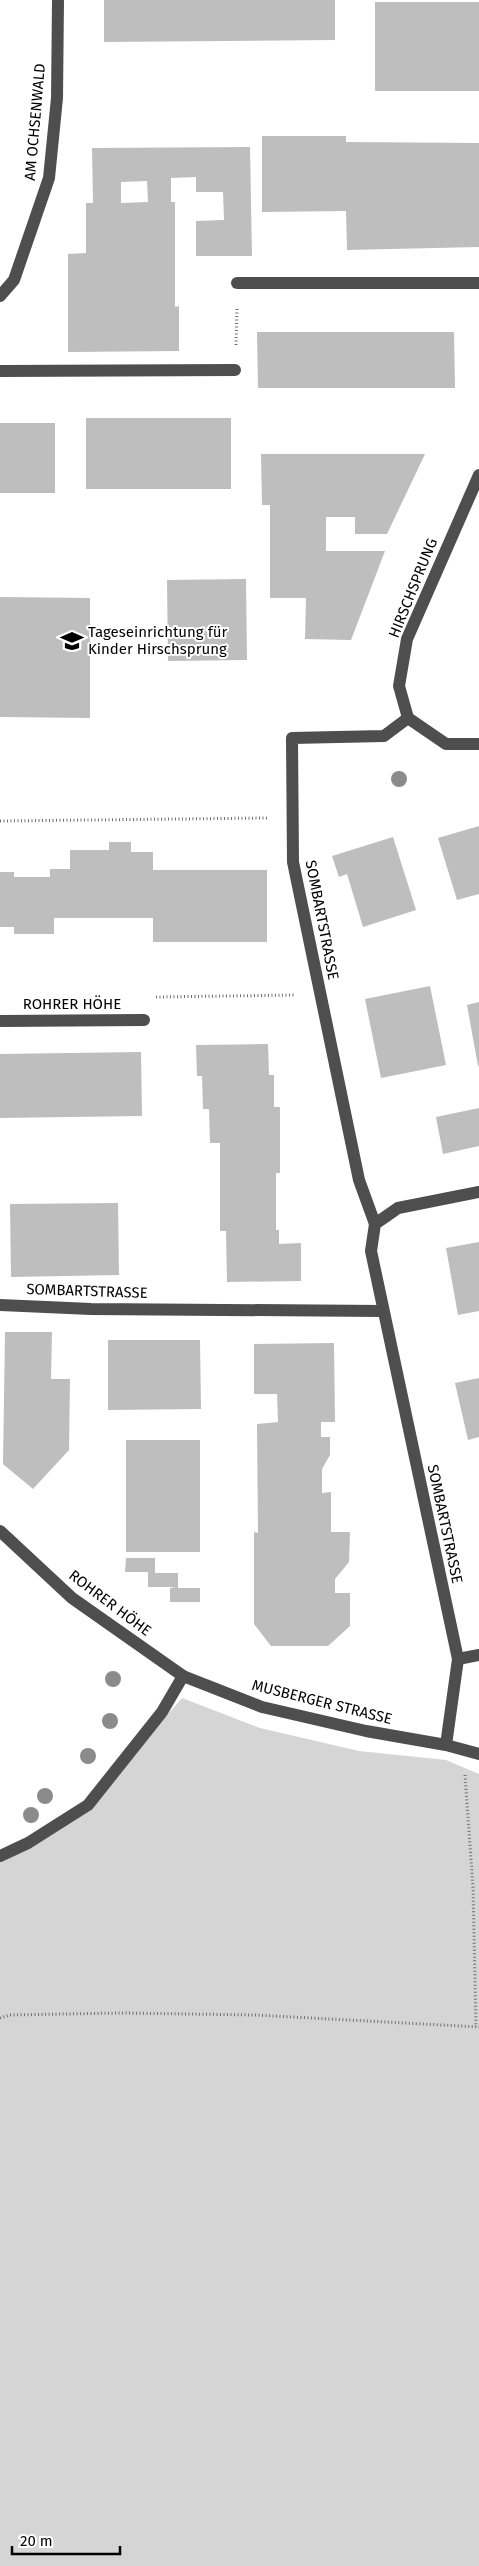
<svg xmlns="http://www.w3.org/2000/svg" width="479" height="2566" viewBox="0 0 479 2566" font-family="'Fira Sans',sans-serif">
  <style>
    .green { fill: #d5d5d5 }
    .building { fill: #bebebe; fill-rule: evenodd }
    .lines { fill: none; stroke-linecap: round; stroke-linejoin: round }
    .path { stroke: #707070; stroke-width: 3; stroke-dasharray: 1 2.5; stroke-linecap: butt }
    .minor { stroke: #4e4e4e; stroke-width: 12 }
    .tree { fill: #8b8b8b }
    .labels { text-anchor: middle; stroke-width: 4; stroke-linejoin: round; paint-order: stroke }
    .street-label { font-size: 15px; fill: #000; stroke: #fff }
    .poi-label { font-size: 15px; fill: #000; stroke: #fff; text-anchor: start }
  </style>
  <rect width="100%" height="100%" fill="#fff"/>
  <path class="green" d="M182,1698l78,30 99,23 87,9 33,14v792h-479v-710l88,-51z"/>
  <g class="building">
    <path d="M104,0h231v40l-231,2z"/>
    <rect x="375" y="2" width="104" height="89"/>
    <path d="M262,136h84v6l133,1v104l-132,3 -1,-39 -84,1z"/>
    <path d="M250,147l2,109h-56v-35l28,-1 -1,-28h-27v-15l-25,1v24h4v105l4,-1v45l-111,1v-98l18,-1v-50h7l-1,-55zM147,181l1,21 -27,1v-21z"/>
    <path d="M257,332h197l1,56h-197z"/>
    <rect x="86" y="418" width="145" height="71"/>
    <rect x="0" y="423" width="55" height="70"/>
    <path d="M261,454h164l-38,80h-32v-17h-29v34h59l-34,89 -46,-1 1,-41h-36v-93h-8z"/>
    <path d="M246,579l1,81 -79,1 -1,-81z"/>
    <path d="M0,597l90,1v120l-90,-1z"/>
    <path d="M479,826v68l-22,6 -19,-62z"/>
    <path d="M393,837l23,73 -53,17 -16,-53 -8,3 -7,-21z"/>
    <path d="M109,842h22v10h22v18h114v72h-114v-24h-99v16h-40v-7h-14v-55h14v5h36v-8h20v-19h39z"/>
    <path d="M430,986l16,79 -65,13 -16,-79z"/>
    <path d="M479,1002v64h-1l-11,-61z"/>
    <path d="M268,1044l1,31h5v32h6v66h-4v57h3v14l22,-1v38l-74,1 -1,-51h-6v-88h-10l-1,-34h-6l-1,-33h-5l-1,-31z"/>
    <path d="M141,1052l1,64 -142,2v-64z"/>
    <path d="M479,1108v38l-36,8 -7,-37z"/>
    <path d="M118,1203l1,72 -108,2 -1,-73z"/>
    <path d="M479,1242v69l-21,4 -12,-67z"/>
    <path d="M5,1332h47l-1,47h19l-1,71 -36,39 -30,-25z"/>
    <path d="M108,1340h92l1,69 -93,1z"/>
    <path d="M334,1343l1,79h-14v15h9v18l-8,14v24l9,-1v40h19l-1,30 -14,17v14h15v33l-22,20h-57l-17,-22v-92l4,1 -1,-109 21,-2 -1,-28h-23v-50z"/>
    <path d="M479,1378v59l-11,3 -13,-57z"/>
    <rect x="126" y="1440" width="74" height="112"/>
    <path d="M126,1558h29v15h23v15h22v14h-30v-14l6,-1h-28v-15h-23z"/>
  </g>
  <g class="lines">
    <g class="path">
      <path d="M236,345l1,-37"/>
      <path d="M0,821l267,-3"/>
      <path d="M156,997l139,-2"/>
      <path d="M465,1775l8,112 3,140"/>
      <path d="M0,2018l10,-3 112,-2 134,2 223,12"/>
    </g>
    <g class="minor">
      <path d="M237,283h242"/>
      <path d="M0,296l14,-16 35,-102 8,-80 1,-98"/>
      <path d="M0,371l235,-1"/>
      <path d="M408,718l-9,-32 8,-47 72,-164"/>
      <path d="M408,718l38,26h33"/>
      <path d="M0,1021l144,-1"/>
      <path d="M375,1224l-16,-44 -66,-318 -1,-124 92,-2 24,-18"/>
      <path d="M0,1305l91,4 292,2"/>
      <path d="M0,1531l72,67 111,78 79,31 104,24 80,14 33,9"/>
      <path d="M458,1659l21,-4"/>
      <path d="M446,1745l12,-86 -87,-408 4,-27 23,-16 81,-16"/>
      <path d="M0,1856l28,-13 60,-38 74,-93 21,-36"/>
    </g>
  </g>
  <g class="tree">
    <circle cx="399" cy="779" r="8"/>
    <circle cx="113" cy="1679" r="8"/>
    <circle cx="110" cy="1721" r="8"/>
    <circle cx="88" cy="1756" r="8"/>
    <circle cx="45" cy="1796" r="8"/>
    <circle cx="31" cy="1815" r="8"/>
  </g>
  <defs>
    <symbol id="school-bare" viewBox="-9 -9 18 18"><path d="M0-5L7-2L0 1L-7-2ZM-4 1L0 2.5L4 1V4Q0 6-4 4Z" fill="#000" stroke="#fff" stroke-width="2.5" paint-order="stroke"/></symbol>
  </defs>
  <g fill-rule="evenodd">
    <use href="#school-bare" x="56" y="625" width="32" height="32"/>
  </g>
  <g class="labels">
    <g class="street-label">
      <text transform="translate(35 122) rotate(-85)" y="5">AM OCHSENWALD</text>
      <text transform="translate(413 588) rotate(-68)" y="5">HIRSCHSPRUNG</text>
      <text transform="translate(322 920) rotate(79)" y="5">SOMBARTSTRASSE</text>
      <text x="72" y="1009">ROHRER HÖHE</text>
      <text transform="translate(87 1291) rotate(2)" y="5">SOMBARTSTRASSE</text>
      <text transform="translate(445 1524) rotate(78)" y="5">SOMBARTSTRASSE</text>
      <text transform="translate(110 1603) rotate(37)" y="5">ROHRER HÖHE</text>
      <text transform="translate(322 1702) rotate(14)" y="5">MUSBERGER STRASSE</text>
    </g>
    <g class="poi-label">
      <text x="88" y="637">Tageseinrichtung für<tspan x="88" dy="17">Kinder Hirschsprung</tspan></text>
    </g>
  </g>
  <path d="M12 2546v8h108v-8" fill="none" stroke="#000000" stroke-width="2.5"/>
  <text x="20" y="2546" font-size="15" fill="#000000" stroke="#ffffff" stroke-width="4" paint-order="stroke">20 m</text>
</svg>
